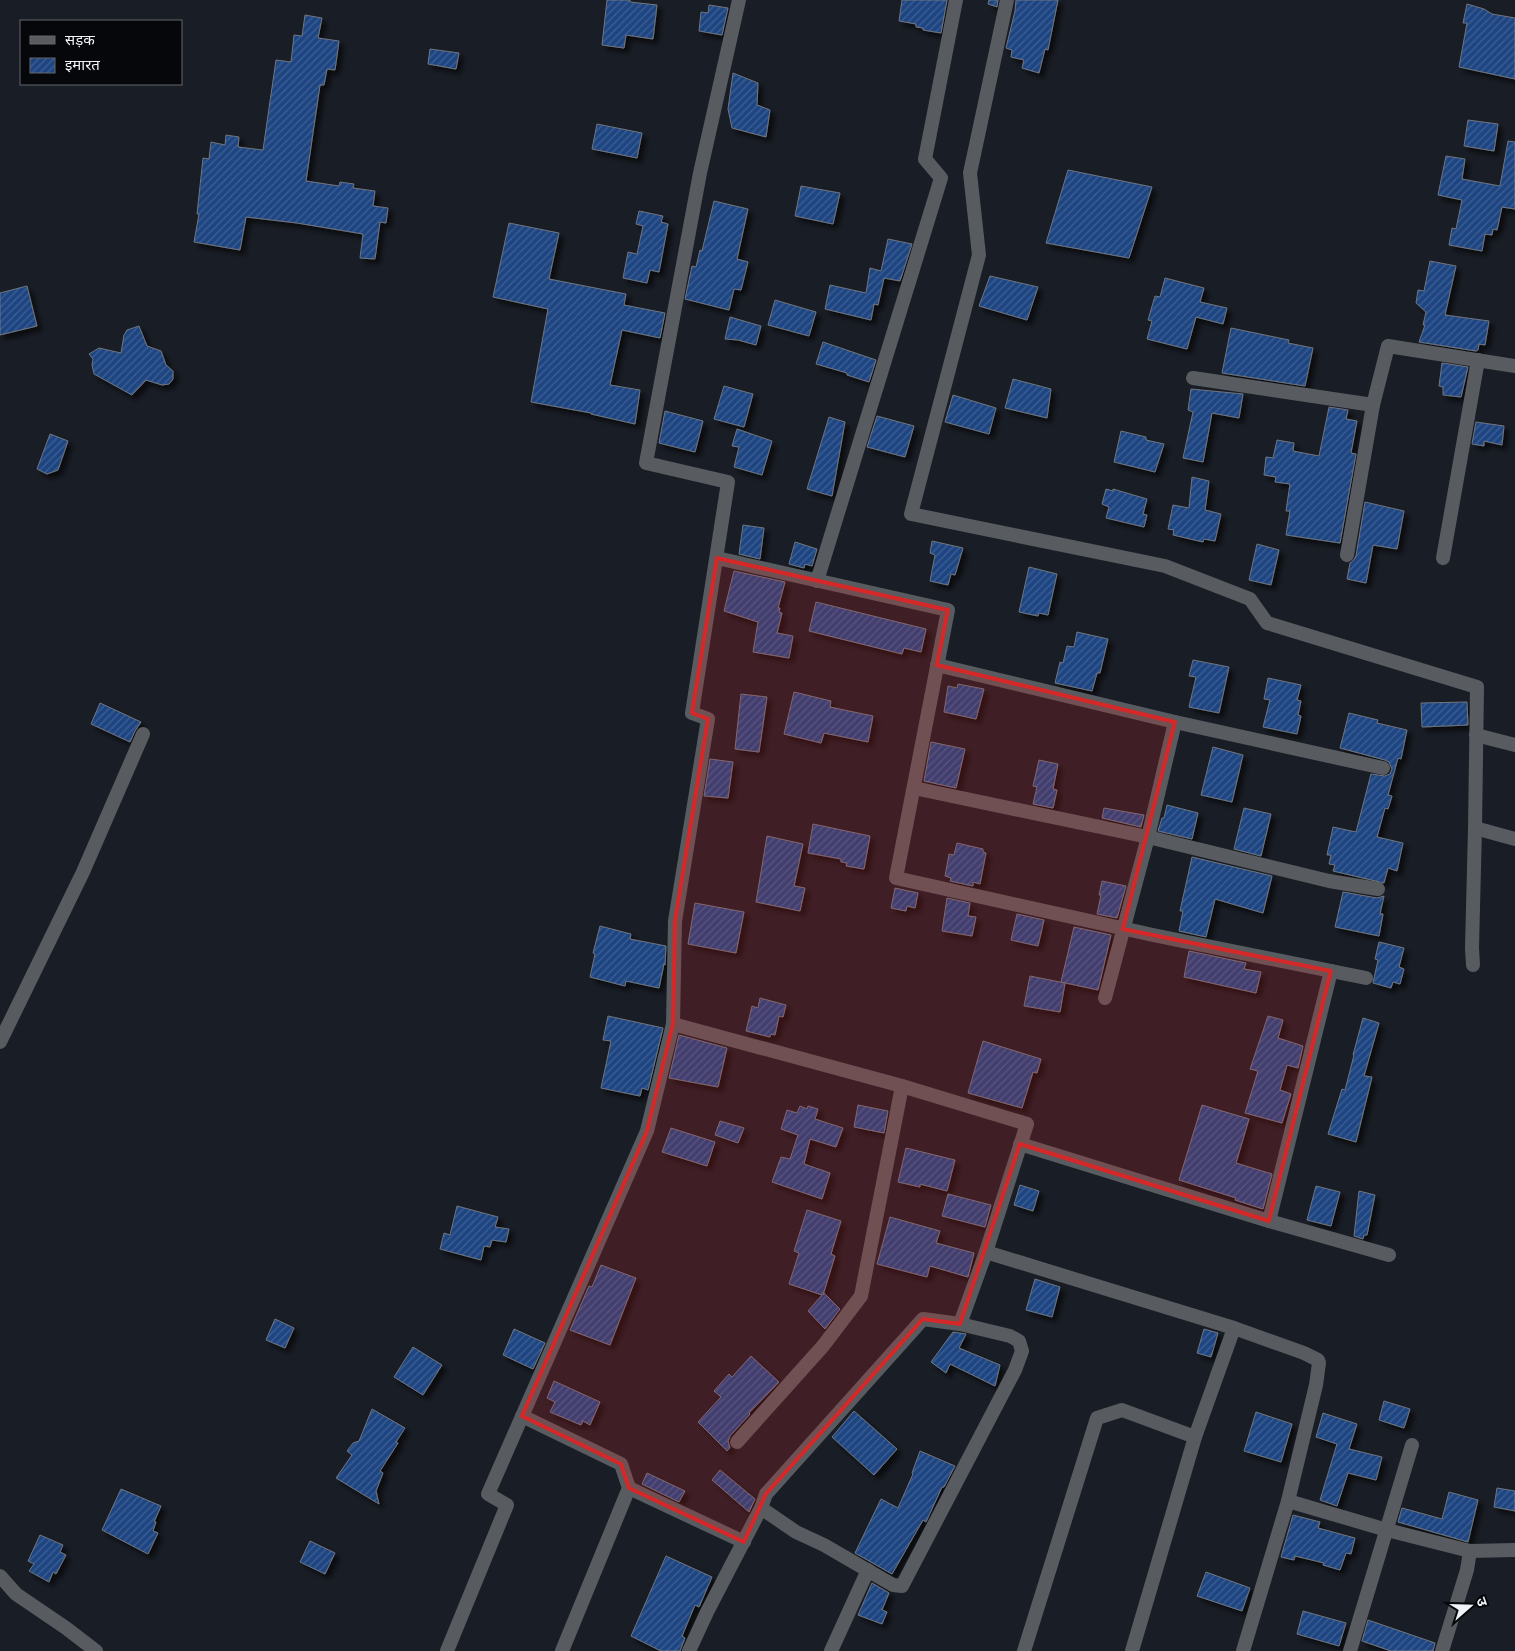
<svg xmlns="http://www.w3.org/2000/svg" width="1515" height="1651" viewBox="0 0 1515 1651" font-family="'Nunito Sans','Noto Sans Devanagari',sans-serif">
  <style>
    .building { fill: url(#building-hatch); stroke: #70767f; filter: url(#shadow) }
    .lines { fill: none; stroke-linecap: round; stroke-linejoin: round }
    .minor { stroke: #585b5f; stroke-width: 14 }
    .marked { fill: #d62828; fill-opacity: 0.2; stroke: #d62828; stroke-width: 4; stroke-linejoin: round }
  </style>
  <defs>
    <pattern id="building-hatch" width="6" height="6" patternUnits="userSpaceOnUse" patternTransform="scale(1.25)"><rect width="6" height="6" fill="#1e4581"/><path d="M-1 1l2-2M0 6l6-6M5 7l2-2" fill="none" stroke="#3f6094"/></pattern>
    <filter id="shadow"><feDropShadow dx="4.5" dy="4.5" stdDeviation="2.5" flood-color="#0009"/></filter>
  </defs>
  <rect width="100%" height="100%" fill="#191d25"/>
  <g class="building">
    <path d="M607,0h23v2l27,3 -4,34 -27,-4 -2,13 -22,-3z"/>
    <path d="M902,0h45l-6,33 -18,-3v-2l-7,-1v-3l-17,-3z"/>
    <path d="M989,0h9l-1,7 -9,-3z"/>
    <path d="M1016,0h42l-10,50 -3,-1 -6,24 -17,-5 2,-8 -13,-3 1,-7 -6,-2 9,-37z"/>
    <path d="M1467,4l17,5 8,5 23,4v61l-56,-12 8,-44h-4z"/>
    <path d="M709,5l19,3 -6,27 -23,-4 2,-19 7,1z"/>
    <path d="M305,15l17,3 -4,20 21,3 -4,29 -8,-1 -3,16h-4l-14,96 33,5 1,-4 14,2 -1,4 22,3 -2,15 15,2 -2,15 -6,-1 -5,37 -15,-1 3,-24 -66,-11 -51,-6 -6,33 -46,-8 5,-28h-2l6,-56 6,1 2,-17 14,3 1,-10 13,2 -1,10 25,3 13,-90 15,2 3,-27 8,1z"/>
    <path d="M430,49l29,4 -3,16 -28,-5z"/>
    <path d="M733,73l25,10 -1,22 13,5 -4,27 -34,-9 -4,-19z"/>
    <path d="M1468,120l30,4 -4,27 -30,-5z"/>
    <path d="M597,124l45,9 -5,25 -45,-9z"/>
    <path d="M1508,141l7,1v67l-13,-2 -5,23 -4,-1 -1,6 -7,-1 -3,17 -33,-6 3,-17 4,1 6,-29 -24,-5 8,-39 19,3 -3,20 38,7z"/>
    <path d="M1068,170l84,17 -23,71 -83,-15z"/>
    <path d="M801,186l39,7 -7,31 -38,-8z"/>
    <path d="M714,201l34,8 -11,50 11,3 -7,28 -7,-1 -5,21 -44,-11 7,-33 4,1 4,-17 2,1z"/>
    <path d="M639,211l24,5 -2,6 7,2 -9,48 -9,-2 -3,13 -24,-5 5,-26 9,2 6,-28 -7,-2z"/>
    <path d="M509,223l50,10 -10,46 77,15 -2,11 41,8 -5,25 -38,-8 -12,55 30,5 -5,34 -44,-10v-1l-60,-11 17,-93 -55,-12z"/>
    <path d="M888,239l24,5 -12,37 -16,-3 -6,27 -4,-1 -3,16 -46,-11 5,-24 36,8 4,-25 11,3z"/>
    <path d="M1430,261l26,5 -11,49 44,6 -4,24 -6,-1 -1,6 -2,1 -57,-9 6,-17h-2l3,-13 -10,-9 2,-13 6,1z"/>
    <path d="M990,276l48,11 -11,33 -48,-14z"/>
    <path d="M1165,278l39,10 -4,14 27,6 -4,16 -27,-7 -9,32 -40,-10 5,-18 -4,-1 7,-24 5,1z"/>
    <path d="M27,286l10,40 -37,9v-42z"/>
    <path d="M775,300l41,12 -7,24 -41,-11z"/>
    <path d="M730,317l31,9 -5,19 -18,-5 -13,-1z"/>
    <path d="M139,326l8,20 14,5 5,14 7,6v8l-4,5 -7,1 -16,-5 -14,15 -38,-21 -2,-9 1,-6 -4,-5 10,-6 22,5 3,-18 3,-5z"/>
    <path d="M1231,328l58,12 -1,3 25,5 -8,38 -83,-13z"/>
    <path d="M823,342l53,18 -7,22 -22,-7v-2l-31,-9z"/>
    <path d="M1442,363l26,4 -7,30 -18,-2v-8l-4,-1z"/>
    <path d="M1013,379l38,10 -4,29 -42,-10z"/>
    <path d="M724,386l29,8 -9,33 -30,-8z"/>
    <path d="M1191,389l52,5 -4,24 -27,-5 -9,49 -20,-4 10,-46 -5,-2z"/>
    <path d="M953,395l43,13 -7,26 -44,-12z"/>
    <path d="M1329,407l19,3 -2,9 11,2 -6,32 5,1 -16,89 -54,-8 4,-24h-4l4,-27 -15,-2 1,-5 -12,-2 2,-18 7,1 4,-18 17,3 -1,8 26,5z"/>
    <path d="M665,411l38,10 -8,31 -36,-9z"/>
    <path d="M877,416l37,10 -9,31 -38,-10z"/>
    <path d="M829,417l16,5 -13,74 -25,-7z"/>
    <path d="M1476,422l28,4 -2,19 -18,-4v5l-12,-2z"/>
    <path d="M737,429l35,12 -10,34 -28,-8 5,-20 -7,-1z"/>
    <path d="M1121,431l25,6v3l18,4 -9,28 -41,-10z"/>
    <path d="M50,434l18,7 -10,29 -11,4 -10,-5z"/>
    <path d="M1192,477l17,4 -4,29 16,4 -6,27 -11,-2 -1,3 -30,-7 1,-5 -6,-1 5,-24 16,3z"/>
    <path d="M1106,489l7,2v-2l34,10 -4,15 4,1 -3,12 -38,-9 3,-11 -7,-3z"/>
    <path d="M1365,502l39,9 -7,38 -24,-4 -7,38 -19,-4 3,-16 3,-2 3,-5z"/>
    <path d="M743,525l21,3 -4,31 -21,-5z"/>
    <path d="M932,541l31,7 -8,27 -4,-1 -3,11 -18,-4 5,-26 -5,-2z"/>
    <path d="M795,542l22,7 -5,17 -7,-2 -1,4 -15,-4z"/>
    <path d="M1257,544l22,6 -8,35 -22,-5z"/>
    <path d="M1029,567l28,7 -9,41 -9,-2 -1,3 -19,-4z"/>
    <path d="M734,571l51,11 -7,26h2l-1,4 3,1 -5,20 16,3 -4,22 -36,-6 5,-30 -34,-11z"/>
    <path d="M816,602l110,27 -5,23 -17,-4 -2,6 -93,-23z"/>
    <path d="M1077,632l31,7 -8,34h-3l-5,18 -37,-8 5,-21 3,1 4,-17 7,1z"/>
    <path d="M1193,660l36,7 -10,46 -30,-6 7,-30 -7,-1z"/>
    <path d="M1268,678l33,7 -4,15 4,1 -3,14 3,1 -4,18 -34,-7 7,-27 -6,-1z"/>
    <path d="M958,684l26,5 -8,30 -32,-7 4,-26 9,2z"/>
    <path d="M794,692l37,9 -1,6 43,9 -5,26 -44,-9 -3,10 -37,-9z"/>
    <path d="M741,694l26,3 -8,55 -24,-3z"/>
    <path d="M1467,702l1,23 -46,2 -1,-24z"/>
    <path d="M100,703l41,19 -6,9 -5,11 -39,-18z"/>
    <path d="M1349,713l29,7 -1,3 30,7 -6,29 -3,-1 -10,37 4,1 -4,13 -3,-1 -8,29 26,6 -6,28 -9,-3 -4,15 -51,-12 2,-6 -6,-1 2,-9h-4l6,-28 23,5 15,-58 14,2 5,-2 2,-5 -3,-7 -4,-2 -45,-12z"/>
    <path d="M931,742l34,7 -9,39 -32,-7z"/>
    <path d="M1213,747l30,8 -11,47 -31,-7z"/>
    <path d="M710,759l23,3 -5,36 -24,-2z"/>
    <path d="M1039,760l19,4 -5,25 4,1 -4,18 -20,-4 4,-17 -4,-1z"/>
    <path d="M1167,805l31,8 -6,26 -34,-8 4,-13h2z"/>
    <path d="M1104,808l40,7 -3,12 -39,-9z"/>
    <path d="M1244,808l27,6 -10,42 -27,-7z"/>
    <path d="M813,824l57,12 -6,33 -18,-3 1,-3 -6,-1v-3l-33,-6z"/>
    <path d="M767,836l36,8 -9,42 11,2 -5,23 -44,-9z"/>
    <path d="M957,843l26,6v3l3,1 -6,31 -7,-2v4l-23,-5 1,-3 -6,-2 4,-22 5,1z"/>
    <path d="M1192,857l80,19 -9,37 -48,-14 -9,38 -27,-6 4,-20h-3z"/>
    <path d="M1102,881l24,5 -9,32 -20,-4 4,-19h-2z"/>
    <path d="M895,888l23,5 -3,15 -8,-2 -1,5 -15,-3z"/>
    <path d="M1343,892l34,6 7,-2 -4,18h3l-4,22 -44,-9z"/>
    <path d="M947,898l23,5 -2,13 8,1 -4,19 -30,-5z"/>
    <path d="M695,903l49,9 -8,41 -48,-9z"/>
    <path d="M1017,914l27,6 -6,26 -27,-6z"/>
    <path d="M600,926l31,8 -1,5 36,7 -1,19 -1,-1 -5,24 -33,-7 -1,5 -35,-9 5,-23 -2,-1z"/>
    <path d="M1074,927l37,8 -13,55 -37,-8z"/>
    <path d="M1379,942l25,6 -5,19 5,2 -4,15 -7,-2 -2,6 -18,-5 5,-23 -3,-1z"/>
    <path d="M1189,951l57,12 -2,6 17,3 -5,21 -72,-16z"/>
    <path d="M1030,976l35,7 -5,29 -36,-6z"/>
    <path d="M760,998l26,7 -3,12 -4,-1 -4,19 -4,-1 -1,3 -24,-6 6,-25 6,2z"/>
    <path d="M608,1016l55,12 -15,62 -6,-2 -2,8 -39,-8 10,-47 -8,-1z"/>
    <path d="M1268,1016l15,4 -5,18 25,8 -5,22 -11,-3 -7,25 11,4 -9,29 -37,-10 13,-42 -8,-2z"/>
    <path d="M1363,1018l16,5 -15,53 8,1 -16,65 -28,-8 14,-45 3,1 9,-35h-1z"/>
    <path d="M679,1035l48,13 -9,39 -49,-9z"/>
    <path d="M983,1041l58,18 -4,14 -4,-1 -11,36 -54,-15z"/>
    <path d="M858,1105l30,6 -4,22 -30,-6z"/>
    <path d="M1202,1105l47,14 -13,44 36,11 -9,35 -28,-9 1,-2 -57,-18z"/>
    <path d="M800,1106l7,3 1,-3 10,3 -3,10 28,9 -7,19 -26,-8 -6,25 26,9 -8,26 -50,-17 9,-25 9,2 8,-24 -17,-6 6,-19 10,3z"/>
    <path d="M720,1121l24,7 -6,15 -23,-8z"/>
    <path d="M671,1128l44,14 -8,24 -45,-14z"/>
    <path d="M906,1148l49,12 -8,31 -27,-7v3l-22,-5z"/>
    <path d="M1020,1185l19,6 -6,20 -19,-6z"/>
    <path d="M1316,1186l24,6 -9,34 -24,-6z"/>
    <path d="M1359,1191l16,4 -8,40h-3l-1,4 -9,-3z"/>
    <path d="M948,1194l43,11 -6,22 -43,-11z"/>
    <path d="M457,1206l41,11 -3,10 14,2 -3,13 -14,-2 -2,7 -6,-1 -3,14 -41,-11 4,-16 6,2z"/>
    <path d="M807,1210l34,11 -10,33 4,2 -12,39 1,-2 16,16 -15,20 -17,-18 14,-16 -33,-11 10,-31 -5,-2z"/>
    <path d="M890,1217l50,14 -4,12 38,10 -6,24 -38,-11 -3,11 -50,-13z"/>
    <path d="M601,1265l35,13 -26,67 -40,-15 19,-44 3,1z"/>
    <path d="M1035,1279l25,8 -8,30 -26,-7z"/>
    <path d="M275,1319l19,9 -9,20 -19,-8z"/>
    <path d="M514,1329l31,14 -12,26 -30,-14z"/>
    <path d="M1204,1329l14,4 -7,24 -14,-4z"/>
    <path d="M953,1332l13,2 -7,14 41,17 -5,21 -45,-22 -4,9 -15,-11z"/>
    <path d="M413,1347l29,18 -19,30 -29,-18z"/>
    <path d="M751,1356l28,26 -30,31 1,1 -20,22 -2,5 2,7 -3,3 -29,-29 23,-25 -7,-6 15,-17 3,3z"/>
    <path d="M554,1381l46,21 -10,23 -7,-4 -2,4 -31,-13 5,-10 -8,-4z"/>
    <path d="M1384,1401l26,8 -6,19 -25,-8z"/>
    <path d="M372,1409l33,19 -9,14 2,1 -18,28 3,2 -7,18 3,13 -43,-26 16,-23 -5,-4 6,-8 6,-2z"/>
    <path d="M854,1411l43,38 -23,26 -42,-38z"/>
    <path d="M1256,1412l36,12 -11,38 -37,-11z"/>
    <path d="M1323,1413l34,11 -8,25 33,8 -6,23 -28,-7 -11,33 -17,-6 17,-56 -21,-7z"/>
    <path d="M920,1451l35,15 -11,21h-2l-16,35 -3,-2 -31,54 -37,-21 26,-54 17,9 15,-34 -1,-1z"/>
    <path d="M720,1470l35,29 -6,13 -37,-32z"/>
    <path d="M647,1473l38,18 -6,11 -37,-18z"/>
    <path d="M1497,1488l18,3v20l-21,-4z"/>
    <path d="M121,1489l40,17 -7,16h2l-3,9 5,2 -10,21 -46,-24z"/>
    <path d="M1449,1492l29,8 -10,42 -70,-20 4,-14 40,11z"/>
    <path d="M1293,1515l27,7 -2,6 37,10 -4,16 -5,-1 -6,17 -17,-5 1,-2 -29,-7 -1,4 -13,-3z"/>
    <path d="M40,1535l23,10 -3,7 6,3 -10,19 -3,-2 -4,10 -20,-11 5,-7 -6,-3z"/>
    <path d="M310,1541l25,12 -10,21 -25,-12z"/>
    <path d="M666,1556l46,21 -13,30 -4,-2 -13,31 3,2 -5,13h-19l-30,-15z"/>
    <path d="M1206,1572l44,16 -8,23 -45,-15z"/>
    <path d="M872,1583l17,10 -7,17 5,2 -5,12 -24,-9z"/>
    <path d="M1303,1611l43,12 -7,23 -42,-12z"/>
    <path d="M1368,1620l67,23 -2,8h-42l-29,-10z"/>
  </g>
  <g class="lines">
    <g class="minor">
      <path d="M1007,0l-37,173 9,82 -68,259 254,52 85,33 17,24 210,64 -2,141 40,11"/>
      <path d="M1193,378l180,27"/>
      <path d="M1347,555l26,-150 15,-59 127,20"/>
      <path d="M717,558l231,52 -52,268 257,57 213,43"/>
      <path d="M1443,558l35,-198"/>
      <path d="M817,581l124,-403 -16,-19 31,-159"/>
      <path d="M937,665l238,57 208,46"/>
      <path d="M1476,735l39,10"/>
      <path d="M914,788l234,49 181,44 49,8"/>
      <path d="M1473,965l-1,-17 3,-120"/>
      <path d="M1105,998l43,-161 27,-115"/>
      <path d="M0,1042l83,-170 60,-138"/>
      <path d="M1020,1144l249,77 120,34"/>
      <path d="M1269,1221l62,-250"/>
      <path d="M986,1252l248,76 70,25 14,7 1,3 -3,22 -28,116 -45,150"/>
      <path d="M522,1416l99,48 8,24 -67,163"/>
      <path d="M737,1442l86,-96 38,-50 41,-210"/>
      <path d="M629,1488l115,54"/>
      <path d="M1288,1501l99,29 83,21 45,-1"/>
      <path d="M761,1508l35,24 28,13 69,40 9,1 113,-216 7,-19 -3,-10 -9,-5 -50,-12"/>
      <path d="M0,1576l16,18 50,34 30,23"/>
      <path d="M447,1651l60,-146 -19,-11 159,-363 26,-107"/>
      <path d="M689,1651l18,-39 54,-104 5,-14 157,-175 37,5 26,-72 41,-128 -125,-38 -229,-62 2,-103 33,-202 -16,-6 36,-231 -82,-19 54,-290 39,-173"/>
      <path d="M831,1651l37,-81"/>
      <path d="M1024,1651l73,-233 25,-8 73,27"/>
      <path d="M1132,1651l63,-214 39,-109"/>
      <path d="M1350,1651l62,-206"/>
      <path d="M1442,1651l25,-81 3,-19"/>
    </g>
  </g>
  <path class="marked" d="M717,558l231,52 -11,55 238,57 -52,207 208,42 -62,250 -249,-77 -60,180 -37,-5 -157,175 -22,48 -115,-54 -8,-24 -99,-48 125,-285 26,-107 2,-103 33,-202 -16,-6z"/>
  <rect x="20" y="20" width="162" height="65" fill="#06070a" stroke="#64666a"/>
  <rect x="30" y="36" width="25" height="8" fill="#585b5f" stroke="#64666a"/>
  <text x="65" y="45" font-size="15" fill="#f0f4f9">सड़क</text>
  <rect x="30" y="58" width="25" height="15" fill="url(#building-hatch)" stroke="#64666a"/>
  <text x="65" y="70" font-size="15" fill="#f0f4f9">इमारत</text>
  <g transform="translate(1470 1606) rotate(70)" stroke="#06070a" stroke-width="4" paint-order="stroke">
  <path d="M0-4L9 19L0 12L-9 19Z" fill="#f0f4f9"/>
  <text y="-8" font-size="14" font-weight="bold" text-anchor="middle" fill="#f0f4f9">उ</text>
  </g>
</svg>
